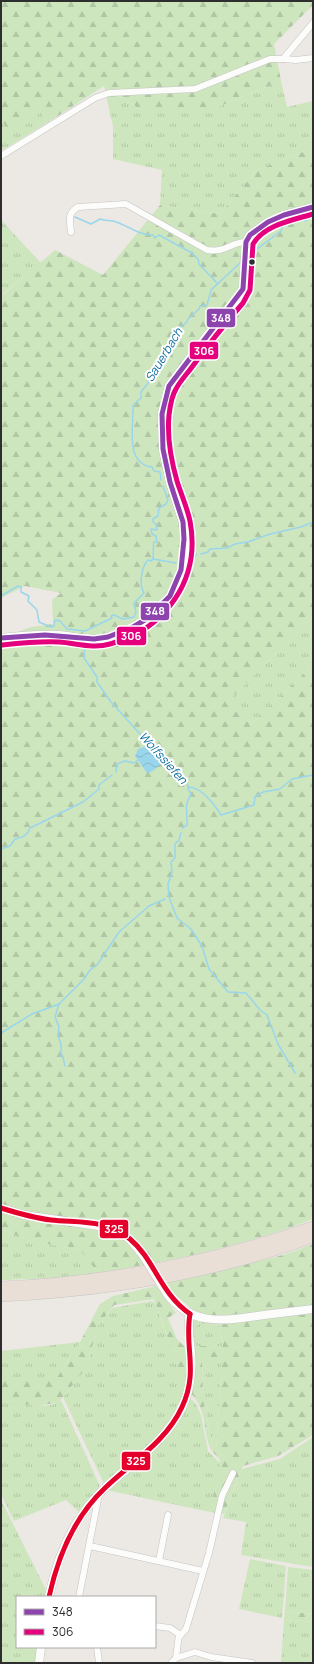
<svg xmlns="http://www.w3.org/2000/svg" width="314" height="1664" viewBox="0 0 314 1664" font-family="Manrope,sans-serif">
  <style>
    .grass { fill: url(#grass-tufts) }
    .forest { fill: url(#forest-firs); fill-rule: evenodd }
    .water { fill: url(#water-waves) }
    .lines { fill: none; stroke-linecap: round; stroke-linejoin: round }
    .stream { stroke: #99d6ec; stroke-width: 1.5 }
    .street-casing { stroke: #c5c4c5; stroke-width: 7 }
    .secondary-casing { stroke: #c5c4c5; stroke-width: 9 }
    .highway-casing { stroke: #c6c5c4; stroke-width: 12 }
    .street { stroke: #fcfcfb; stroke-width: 6 }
    .secondary { stroke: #fcfcfb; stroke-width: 8 }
    .highway { stroke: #eadfd6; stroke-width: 11 }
    .secondary-bridge-casing { stroke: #c5c4c5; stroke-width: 9; stroke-linecap: butt }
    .secondary-bridge { stroke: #fcfcfb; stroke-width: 8 }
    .bus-1-casing { stroke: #fff; stroke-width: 8 }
    .bus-2-casing { stroke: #fff; stroke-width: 8 }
    .bus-3-casing { stroke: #fff; stroke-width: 8 }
    .bus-1 { stroke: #8e44ad; stroke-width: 5 }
    .bus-2 { stroke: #e5007d; stroke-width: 5 }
    .bus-3 { stroke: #e4002b; stroke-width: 5 }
    .bus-dot { fill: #2e2e2e; stroke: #fff; stroke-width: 1.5 }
    .labels { text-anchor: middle; stroke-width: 4; stroke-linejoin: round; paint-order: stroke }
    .water-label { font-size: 12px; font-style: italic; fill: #0d6fa3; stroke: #fff }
    .line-badge { stroke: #fff; stroke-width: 1.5 }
    .badge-label { font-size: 11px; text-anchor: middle; font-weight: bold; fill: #fff }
  </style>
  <defs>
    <pattern id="grass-tufts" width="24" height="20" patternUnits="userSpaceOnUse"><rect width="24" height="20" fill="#cee6be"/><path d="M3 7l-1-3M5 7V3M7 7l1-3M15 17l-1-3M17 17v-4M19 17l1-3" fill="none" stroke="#b1c6a4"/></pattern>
    <pattern id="forest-firs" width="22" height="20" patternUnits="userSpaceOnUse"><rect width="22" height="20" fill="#cee6be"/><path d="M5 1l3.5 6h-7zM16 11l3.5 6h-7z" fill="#b1c6a4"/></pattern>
    <pattern id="water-waves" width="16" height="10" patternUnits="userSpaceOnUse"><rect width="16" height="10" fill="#99d6ec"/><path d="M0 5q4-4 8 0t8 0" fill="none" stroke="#84b8cb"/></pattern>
  </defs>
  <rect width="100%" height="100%" fill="#ece8e4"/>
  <g class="grass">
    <path d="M281,81l6,26 26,-6v47l-56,22 -37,44 -60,-9 2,-35 -49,-11v-32l-9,-41 37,24h69z"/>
    <path d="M39,109l8,14 -46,28v-30l6,5z"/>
    <path d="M1,220l40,43 -39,32 -1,-1z"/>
    <path d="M313,617v48l-62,60 -25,-22z"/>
    <path d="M1,1229l26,11 53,10 18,23 -39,5 -58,2z"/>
    <path d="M152,1301l3,2 28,77 5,-12c-2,15 -3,31 -10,45 -14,28 -49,52 -73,73l-42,-89 24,-30 10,-40 15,-19z"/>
    <path d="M200,1323l20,3 3,21 -28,-1 -2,-18z"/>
    <path d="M80,1342l-24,37h-46l-9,-13v-15z"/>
    <path d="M202,1357l20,1 -6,91 -3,-1 -10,-49z"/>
    <path d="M188,1396l8,8 5,11 7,36 12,12 -10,49 -104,-22 63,-57z"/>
    <path d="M1,1398c15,3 48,14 60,2l38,84v9l-19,20 -14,-13 -52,21 -13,-27z"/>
    <path d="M313,1437v130l-72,-12 5,-33 -23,-4 19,-49 38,-10z"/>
    <path d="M1,1500l46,92v5h-30v50h21l-2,16h-35z"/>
    <path d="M250,1559l36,7 -4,52 -43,-9z"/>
    <path d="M288,1567l25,3v44l-28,-3z"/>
    <path d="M284,1619l29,3v41h-32z"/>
  </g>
  <g class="forest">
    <path d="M1,1h312v4l-39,39 7,37 -71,29h-69l-37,-24 -57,37 -8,-14 -32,18 -6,-6z"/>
    <path d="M313,148v469l-87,86 25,22 62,-60v554c-69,27 -143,42 -215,54l-18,-23 -53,-10 -26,-11v-591l30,-11 22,-3 -1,-24 9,-7 -36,-7 -24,12v-304l2,1 52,-45 48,25 57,-70 60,9 37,-44z"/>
    <path d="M313,1244v191l-35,21 -35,10 -19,48 -14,-2 10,-52c-3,-4 -8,-8 -10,-12 -8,-22 -2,-36 -20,-56l3,-48 -1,-35 -19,-16 -8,-10 118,-28zM200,1323l20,3 3,20h-28l-1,-18zM202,1357l20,2 -6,89h-3l-10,-49z"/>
    <path d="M156,1286l20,27 -8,5 9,21 10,10 1,19 -5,13 -29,-82 -40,6 -17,22 -10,40 -29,36 -24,3 -33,-8v-32l9,13h46l24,-37 20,-38 13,-8z"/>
    <path d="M285,1611l28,3v8l-29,-3z"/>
  </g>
  <path class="water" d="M146,746l13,16v4l-8,6 -4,1 -12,-17 3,-7z"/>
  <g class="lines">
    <g class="stream">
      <path d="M75,217l16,7 9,-5c5,2 8,1 13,2 15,4 24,14 40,14l2,3 4,-3 33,18 6,6 1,5 18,19"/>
      <path d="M249,255l32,-24 2,-6 16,-7 6,3 8,-4"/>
      <path d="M161,480l-1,-8 -6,-1 -2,-4c-28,-3 -18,-43 -19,-62l8,-7v-6l7,-9 2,-8 7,-6 2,-9 11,-14 8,-17 8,-6 2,-4 11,-10 1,-3 7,-1 4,-15 30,-28"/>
      <path d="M201,554l7,-2 2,-3 17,-1 8,-4 13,-2 22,-8 31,-7 12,-5"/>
      <path d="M153,559l23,4"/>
      <path d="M186,565l3,-1 8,-10"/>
      <path d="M1,596l17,-10 3,1v5l8,4 -1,5 9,9 2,12 12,5 3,-1 1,-6 5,1 7,8 18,2"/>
      <path d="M85,631l27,-13 -1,-2 3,-1 9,4 11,-2 2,-5 -2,-9 10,-10c-5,-8 -3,-26 4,-33l4,1c3,-6 0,-12 2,-19h3l-1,-6 -4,-2 -1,-5 6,1 -1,-6 -3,-2v-3l5,-3 1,-8 7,-4 2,-4 -5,-14"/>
      <path d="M85,644l-1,14 13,19v5l14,20 29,32 47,48 1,5c14,0 26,17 33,28l33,-10 1,-8 8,-5 17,-3 12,-10 21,-4"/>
      <path d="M116,772l1,-8 8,-3 9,2 4,-3"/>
      <path d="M182,828l5,-3c1,-12 -4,-20 4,-30l-3,-7"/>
      <path d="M181,833l-2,7 -4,4v14l-4,4 1,10 -4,12 1,13 8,21 14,11 11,17 7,23 19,23 18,1 14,17 7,5 11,29 17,29"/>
      <path d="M1,849l9,-3 5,-7c8,-1 13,-4 15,-11l53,-26 16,-13v-4l13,-10"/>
      <path d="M59,1004l-4,13 4,10 -1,8 3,10v9l2,3 2,9"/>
      <path d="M1,1033l31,-19 27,-10 25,-25 6,-9 7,-5 22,-33 30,-26 16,-7"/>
    </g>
    <defs>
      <g id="street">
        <path d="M313,23l-30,36 13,1 17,-2"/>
        <path d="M1,156l94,-58 14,-5 86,-4 75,-30h13"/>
        <path d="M71,232c-1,-11 -4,-19 7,-25l48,-3 81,46c20,3 23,-8 39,-8"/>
        <path d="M90,1546l113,25"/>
        <path d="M159,1561l9,-46"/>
        <path d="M79,1597l20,-103"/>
        <path d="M155,1626l15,2 9,6 -3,24 -5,5"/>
        <path d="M179,1637l7,-8 23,-76 13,-57 11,-23"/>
        <path d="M97,1647l2,16"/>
        <path d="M176,1658l19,-6 16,5 41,6"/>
      </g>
      <g id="secondary">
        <path d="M1,638c19,-2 39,-4 58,-3 13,1 26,5 40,4 12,-1 23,-7 34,-12 44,-23 56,-57 50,-105l-13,-40 -7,-33 -1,-35 7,-28 39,-52 29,-35 6,-10 3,-47 4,-7 18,-13 16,-7 29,-8"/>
        <path d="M1,1208l23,7 88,13c15,6 23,17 32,29"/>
        <path d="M167,1294c26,34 60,26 97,21 16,-2 33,-4 49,-6"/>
        <path d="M49,1597c8,-41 25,-80 56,-109 25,-23 56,-44 73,-73 11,-18 15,-41 13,-62 -1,-14 -4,-26 -1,-39"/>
        <path d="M39,1663l2,-16"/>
      </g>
      <g id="highway">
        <path d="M1,1287c106,-4 212,-26 312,-60"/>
        <path d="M1,1296c106,-5 212,-22 312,-59"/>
      </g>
    </defs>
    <use href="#street" class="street-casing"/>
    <use href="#secondary" class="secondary-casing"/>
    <use href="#highway" class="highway-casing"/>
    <use href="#street" class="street"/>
    <use href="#secondary" class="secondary"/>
    <use href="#highway" class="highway"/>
    <defs>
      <path id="secondary-bridge" d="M144,1257l23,37"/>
    </defs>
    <use href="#secondary-bridge" class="secondary-bridge-casing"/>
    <use href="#secondary-bridge" class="secondary-bridge"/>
    <defs>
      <path id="bus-1" d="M1,638l44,-3 49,4 14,-2 25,-10 15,-9 22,-22 11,-26 3,-31 -1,-17 -13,-40 -7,-33 -1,-35 7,-28 74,-97 3,-47 4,-7 18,-13 16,-7 29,-8"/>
      <path id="bus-2" d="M2,645c19,-2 38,-4 57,-3 17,1 34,7 51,2 56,-15 91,-65 80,-123 -3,-14 -9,-27 -13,-40 -6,-21 -10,-45 -8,-66 1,-8 3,-20 7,-26 4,-8 11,-15 16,-22 16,-22 33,-43 51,-64l7,-13 3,-46c11,-19 40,-24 60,-30"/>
      <g id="bus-3">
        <path d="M1,1208c16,5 33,10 50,12 28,3 56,-1 79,19 25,21 29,53 60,75"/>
        <path d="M49,1597c9,-41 25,-80 56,-109 27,-26 61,-46 77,-81 17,-36 2,-60 8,-93"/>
      </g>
    </defs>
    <use href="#bus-1" class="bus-1-casing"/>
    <use href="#bus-2" class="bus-2-casing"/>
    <use href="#bus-3" class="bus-3-casing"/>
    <use href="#bus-1" class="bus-1"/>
    <use href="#bus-2" class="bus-2"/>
    <use href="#bus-3" class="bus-3"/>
  </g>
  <circle class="bus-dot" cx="252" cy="262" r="3.5"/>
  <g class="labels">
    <g class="water-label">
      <text transform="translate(164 355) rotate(-59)" y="4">Sauerbach</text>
      <text transform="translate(163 758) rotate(48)" y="4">Wolfssiefen</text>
    </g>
  </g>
  <g class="line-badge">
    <rect x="206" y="308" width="30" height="20" rx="4" fill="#8e44ad"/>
    <rect x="189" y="341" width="30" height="19" rx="4" fill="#e5007d"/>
    <rect x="140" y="602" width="30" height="19" rx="4" fill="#8e44ad"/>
    <rect x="116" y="626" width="31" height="20" rx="4" fill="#e5007d"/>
    <rect x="99" y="1219" width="30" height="20" rx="4" fill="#e4002b"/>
    <rect x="121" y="1451" width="30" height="20" rx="4" fill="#e4002b"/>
  </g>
  <g class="badge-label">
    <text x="221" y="322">348</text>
    <text x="204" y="355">306</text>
    <text x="155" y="615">348</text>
    <text x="131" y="640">306</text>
    <text x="114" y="1233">325</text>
    <text x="136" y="1465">325</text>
  </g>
  <rect width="314" height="1664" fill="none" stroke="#2e2e2e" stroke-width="4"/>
  <rect x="16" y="1596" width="140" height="52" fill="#ffffff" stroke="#ababab"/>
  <rect x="24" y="1609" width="20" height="6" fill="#8e44ad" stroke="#ababab"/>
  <text x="52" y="1616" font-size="12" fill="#2e2e2e">348</text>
  <rect x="24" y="1629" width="20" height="6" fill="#e5007d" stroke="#ababab"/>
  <text x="52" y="1636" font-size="12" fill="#2e2e2e">306</text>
</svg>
